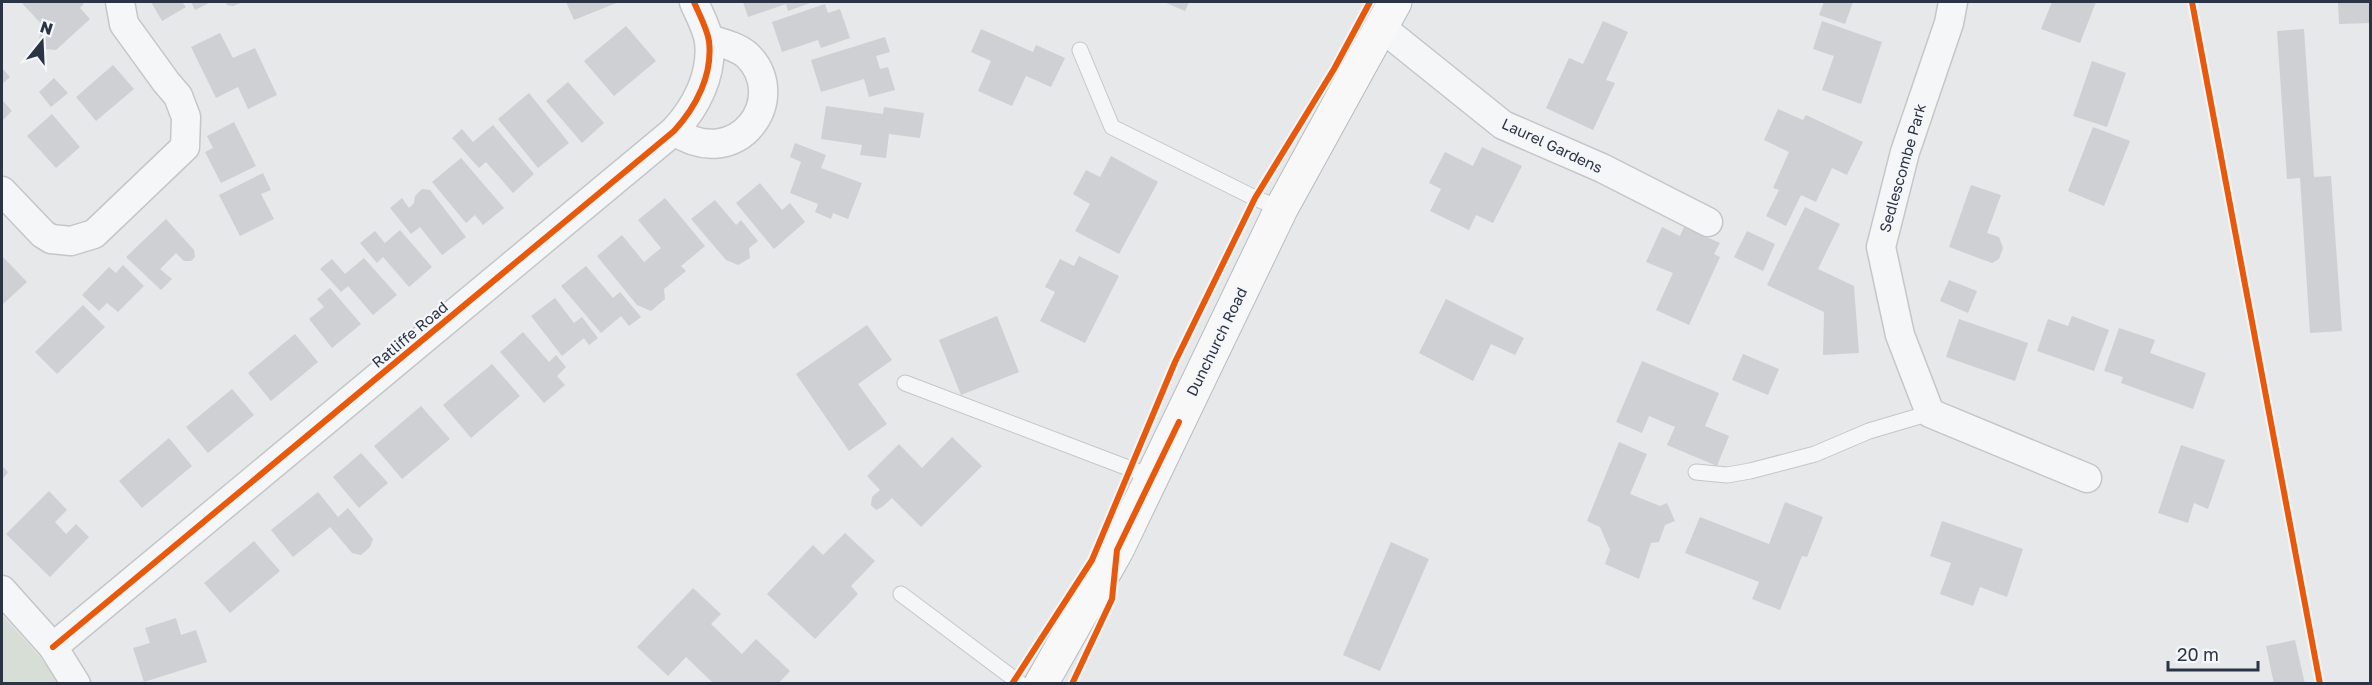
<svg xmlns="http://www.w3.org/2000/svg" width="2372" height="685" viewBox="0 0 2372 685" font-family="'Golos Text',sans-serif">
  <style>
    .green { fill: #d6ded6 }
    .building { fill: #ced0d3 }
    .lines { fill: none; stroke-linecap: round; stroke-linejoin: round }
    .service-casing { stroke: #c4c6c8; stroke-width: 17 }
    .minor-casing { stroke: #c4c6c8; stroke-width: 31 }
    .trunk-casing { stroke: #b8bbbf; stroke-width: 35 }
    .service { stroke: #f5f6f7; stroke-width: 15 }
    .minor { stroke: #f5f6f7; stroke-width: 28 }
    .trunk { stroke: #f8f8f8; stroke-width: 33 }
    .cycleway-casing { stroke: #f4f6f9; stroke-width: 10 }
    .cycleway { stroke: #e8590c; stroke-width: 6 }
    .labels { text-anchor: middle; stroke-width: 4.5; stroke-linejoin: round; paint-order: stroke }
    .street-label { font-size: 15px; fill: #2b3445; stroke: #f4f6f9 }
  </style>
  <rect width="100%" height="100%" fill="#e6e8ea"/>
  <path class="green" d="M2,615l39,43 19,25h-58z"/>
  <g class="building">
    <path d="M21,2h61l2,2 -4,4 10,11 -34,31 -11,-1 -6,-9 1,-6 6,-5z"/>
    <path d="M151,2h31l4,5 -24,14z"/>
    <path d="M191,2h20l-16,8z"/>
    <path d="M225,2h19l-11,4 -6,-1z"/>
    <path d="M566,2h53l-45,18z"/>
    <path d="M743,2h70l-25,9 -2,-7 -38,13z"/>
    <path d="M1164,2h25l-4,9z"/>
    <path d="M1824,2h29l-8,22 -26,-9z"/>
    <path d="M2052,2h44l-16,41 -39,-14z"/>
    <path d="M2338,2h32v21l-31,1z"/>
    <path d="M825,4l3,9 12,-4 10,29 -29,10 -3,-8 -36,12 -10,-30z"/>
    <path d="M1603,21l25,11 -22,48 9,3 -22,47 -47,-22 23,-50 14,6z"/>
    <path d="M1822,21l60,21 -21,62 -39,-14 12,-34 -21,-7z"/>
    <path d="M626,26l30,35 -42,35 -30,-35z"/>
    <path d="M981,29l52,23 3,-7 29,13 -14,29 -25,-11 -14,30 -34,-15 13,-30 -20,-9z"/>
    <path d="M2304,29l10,148 17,-1 11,155 -32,2 -10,-155 -13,1 -10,-148z"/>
    <path d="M220,33l13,25 22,-10 22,47 -29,14 -10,-22 -22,11 -25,-51z"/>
    <path d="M885,37l5,15 -14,4 4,13 8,-2 7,23 -26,7 -5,-18 -43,13 -10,-32z"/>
    <path d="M2092,61l34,12 -19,54 -34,-11z"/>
    <path d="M113,65l21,24 -38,32 -20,-24z"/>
    <path d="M2,68l8,9 -8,7z"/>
    <path d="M54,78l14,15 -17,14 -12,-15z"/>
    <path d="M568,82l36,41 -22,20 -36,-42z"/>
    <path d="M529,93l40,50 -31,25 -40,-49z"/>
    <path d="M2,100l10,11 -10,10z"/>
    <path d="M826,106l57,8 1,-7 40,6 -4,25 -31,-4 -3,24 -26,-3 2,-10 -41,-6z"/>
    <path d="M1778,109l25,11 3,-5 57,27 -16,33 -15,-7 -16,34 -15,-7 -15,31 -20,-10 13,-26 -6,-2 16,-36 -25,-12z"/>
    <path d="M52,114l28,33 -24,21 -29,-32z"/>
    <path d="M234,122l22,44 -35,17 -16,-31 8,-4 -6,-12z"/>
    <path d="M493,125l41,49 -21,19 -27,-31 -7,6 -27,-30 10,-9 11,13z"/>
    <path d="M2093,127l37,14 -26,65 -36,-15z"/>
    <path d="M795,143l31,12 -5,13 41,15 -14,36 -15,-6 -2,6 -16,-7 3,-8 -28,-11 11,-31 -11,-5z"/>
    <path d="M1482,147l40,19 -29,57 -17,-8 -7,15 -39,-19 11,-22 -12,-6 16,-31 28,14z"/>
    <path d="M1111,156l47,26 -39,72 -44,-23 15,-27 -17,-10 13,-24 14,7z"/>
    <path d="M461,158l43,50 -21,17 -8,-10 -9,8 -34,-41z"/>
    <path d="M263,173l8,17 -10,4 13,25 -34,17 -21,-41z"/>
    <path d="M760,183l22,27 8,-7 15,19 -31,27 -38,-46z"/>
    <path d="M1971,185l30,10 -14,38 12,4 4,11 -4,11 -7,4 -43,-16z"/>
    <path d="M422,189l8,1 36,47 -24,18 -22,-28 -9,7 -21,-26 12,-10 7,10 5,-5 1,-7z"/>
    <path d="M665,198l40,48 -24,20 5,5 -22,18 1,10 -14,12 -14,-6 -40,-49 25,-21 22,27 17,-14 -23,-28z"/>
    <path d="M715,200l21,25 5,-5 17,21 -9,7 1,10 -12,7 -12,-5 -35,-41z"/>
    <path d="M1805,207l35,17 -22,45 36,17 5,67 -36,2 1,-43 -57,-27z"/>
    <path d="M166,219l28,31 1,7 -4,4h-7l-8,-8 -16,16 12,10 -11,11 -35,-33z"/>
    <path d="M1662,227l18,9 4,-9 36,16 -6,11 6,3 -31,68 -33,-15 17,-37 -27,-11z"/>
    <path d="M400,230l32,37 -23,20 -26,-30 -6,6 -17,-20 15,-12 10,12z"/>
    <path d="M1747,231l28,13 -12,27 -29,-14z"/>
    <path d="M1079,256l40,20 -34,67 -45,-22 15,-29 -10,-5 15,-28 14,7z"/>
    <path d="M3,257l24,25 -25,23v-47z"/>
    <path d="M364,258l33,37 -24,20 -25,-29 -7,6 -21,-23 12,-10 13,15z"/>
    <path d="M123,265l21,21 -26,26 -11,-9 -8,8 -17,-16 27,-28 7,6z"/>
    <path d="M586,266l27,32 7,-6 21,25 -12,9 -8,-10 -20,17 -40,-47z"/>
    <path d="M1949,280l28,11 -9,22 -28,-12z"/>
    <path d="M330,288l31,36 -29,24 -23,-29 15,-12 -7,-8z"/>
    <path d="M555,298l19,25 8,-6 16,21 -9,7 -5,-7 -22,18 -31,-40z"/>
    <path d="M1446,299l78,39 -9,17 -24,-11 -18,37 -54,-28z"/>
    <path d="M83,305l22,22 -48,47 -22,-22z"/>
    <path d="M997,316l22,56 -58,23 -22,-55z"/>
    <path d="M2072,316l37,14 -15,41 -57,-20 11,-32 20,7z"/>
    <path d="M1959,319l69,24 -13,38 -69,-24z"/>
    <path d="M867,325l25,35 -34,24 29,40 -38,27 -53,-77z"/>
    <path d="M2119,328l36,12 -5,13 56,20 -13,36 -72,-26 2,-6 -19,-6z"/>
    <path d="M523,332l26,30 7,-7 10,12 -9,9 8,9 -21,18 -44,-51z"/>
    <path d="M295,334l23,28 -47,39 -23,-28z"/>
    <path d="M1743,354l36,15 -11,26 -36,-15z"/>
    <path d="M1642,361l77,32 -14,33 24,10 -12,30 -50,-21 8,-18 -26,-11 -7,17 -26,-11z"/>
    <path d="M492,364l28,32 -49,42 -28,-33z"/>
    <path d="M232,389l22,26 -46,38 -22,-26z"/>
    <path d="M421,406l29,33 -48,40 -28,-33z"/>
    <path d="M952,437l30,29 -61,61 -29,-29 -10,9 -6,3 -5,-5 1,-8 8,-7 -13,-14 32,-32 23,24z"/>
    <path d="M169,438l23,28 -50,42 -23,-27z"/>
    <path d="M1619,442l28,12 -17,40 30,12 7,-3 8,18 -10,4 -6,17 -8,1 -12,36 -34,-15 5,-14 -10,-23 -13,-6z"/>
    <path d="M2181,445l44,15 -17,49 -14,-6 -6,20 -30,-10z"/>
    <path d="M361,453l27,30 -29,25 -26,-31z"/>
    <path d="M2,466l6,6 -6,8z"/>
    <path d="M49,491l18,19 -12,12 11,12 10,-10 13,13 -39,40 -44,-43z"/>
    <path d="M318,492l20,25 10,-9 25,31 -3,8 -9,8 -9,-2 -22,-26 -37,30 -22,-27z"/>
    <path d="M1785,502l38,15 -16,40 -5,-1 -22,54 -28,-11 7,-17 -74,-29 15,-36 69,27z"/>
    <path d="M1942,521l81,28 -16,48 -27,-10 -7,19 -33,-12 11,-31 -21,-7z"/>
    <path d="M845,533l30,28 -24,25 7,8 -43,45 -48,-45 46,-49 10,10z"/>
    <path d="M254,541l26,30 -50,42 -26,-30z"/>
    <path d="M1391,542l38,17 -49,112 -37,-16z"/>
    <path d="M693,588l28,26 -10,10 31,30 14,-15 34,32 -12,13h-64l-28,-27 -18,19 -31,-29z"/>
    <path d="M176,618l5,17 15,-5 11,32 -63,20 -11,-34 17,-5 -5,-15z"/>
    <path d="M2295,640l10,44h-31l-8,-38z"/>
  </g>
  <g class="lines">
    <defs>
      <g id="service">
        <path d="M1080,50l32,77 143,71 26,11"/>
        <path d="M905,383l247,94"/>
        <path d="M1696,472l31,3 23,-4 65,-17 54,-23 61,-18"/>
        <path d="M901,594l120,90"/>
      </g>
      <g id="minor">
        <path d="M1953,2l-4,21 -44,129 -24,95 19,88 30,78 157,65"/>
        <path d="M1381,27l122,98 99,43 106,54"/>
        <path d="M674,131c64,43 117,-33 73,-76 -11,-9 -25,-12 -38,-16"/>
        <path d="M2,191l41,43 8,5 20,2 23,-7 91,-87 1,-30 -8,-21 -12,-14 -42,-58 -4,-22"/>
        <path d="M2,590l51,57 23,37"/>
        <path d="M53,647l621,-516c22,-24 39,-56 35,-90 -2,-13 -10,-27 -15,-39"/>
      </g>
      <path id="trunk" d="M1041,684l76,-134 164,-341 114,-207"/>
    </defs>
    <use href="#service" class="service-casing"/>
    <use href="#minor" class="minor-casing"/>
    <use href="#trunk" class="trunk-casing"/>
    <use href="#service" class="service"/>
    <use href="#minor" class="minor"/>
    <use href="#trunk" class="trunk"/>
    <defs>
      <g id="cycleway">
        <path d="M2192,2l128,682"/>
        <path d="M53,647l621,-516c22,-24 39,-56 35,-90 -2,-13 -10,-27 -15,-39"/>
        <path d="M1012,684l80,-124 83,-198 80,-164 79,-129 36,-67"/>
        <path d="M1072,684l40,-85 5,-49 62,-128"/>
      </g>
    </defs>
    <use href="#cycleway" class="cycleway-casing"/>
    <use href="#cycleway" class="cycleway"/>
  </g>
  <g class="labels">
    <g class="street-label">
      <text transform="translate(1552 146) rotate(25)" y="5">Laurel Gardens</text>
      <text transform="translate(1903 168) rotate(-74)" y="5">Sedlescombe Park</text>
      <text transform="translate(410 335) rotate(-40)" y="5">Ratliffe Road</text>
      <text transform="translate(1217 342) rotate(-64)" y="5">Dunchurch Road</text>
    </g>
  </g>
  <rect width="2372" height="685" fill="none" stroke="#2b3445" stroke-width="6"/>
  <g transform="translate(42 42) rotate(18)" stroke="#f4f6f9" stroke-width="4.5" paint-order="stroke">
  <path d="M0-4.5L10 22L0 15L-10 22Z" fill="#2b3445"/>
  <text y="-9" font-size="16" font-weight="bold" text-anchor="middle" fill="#2b3445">N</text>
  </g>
  <path d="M2168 661v9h90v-9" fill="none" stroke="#2b3445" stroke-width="3"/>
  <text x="2177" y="661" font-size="18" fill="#2b3445" stroke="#f4f6f9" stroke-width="4.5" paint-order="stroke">20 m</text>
</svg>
